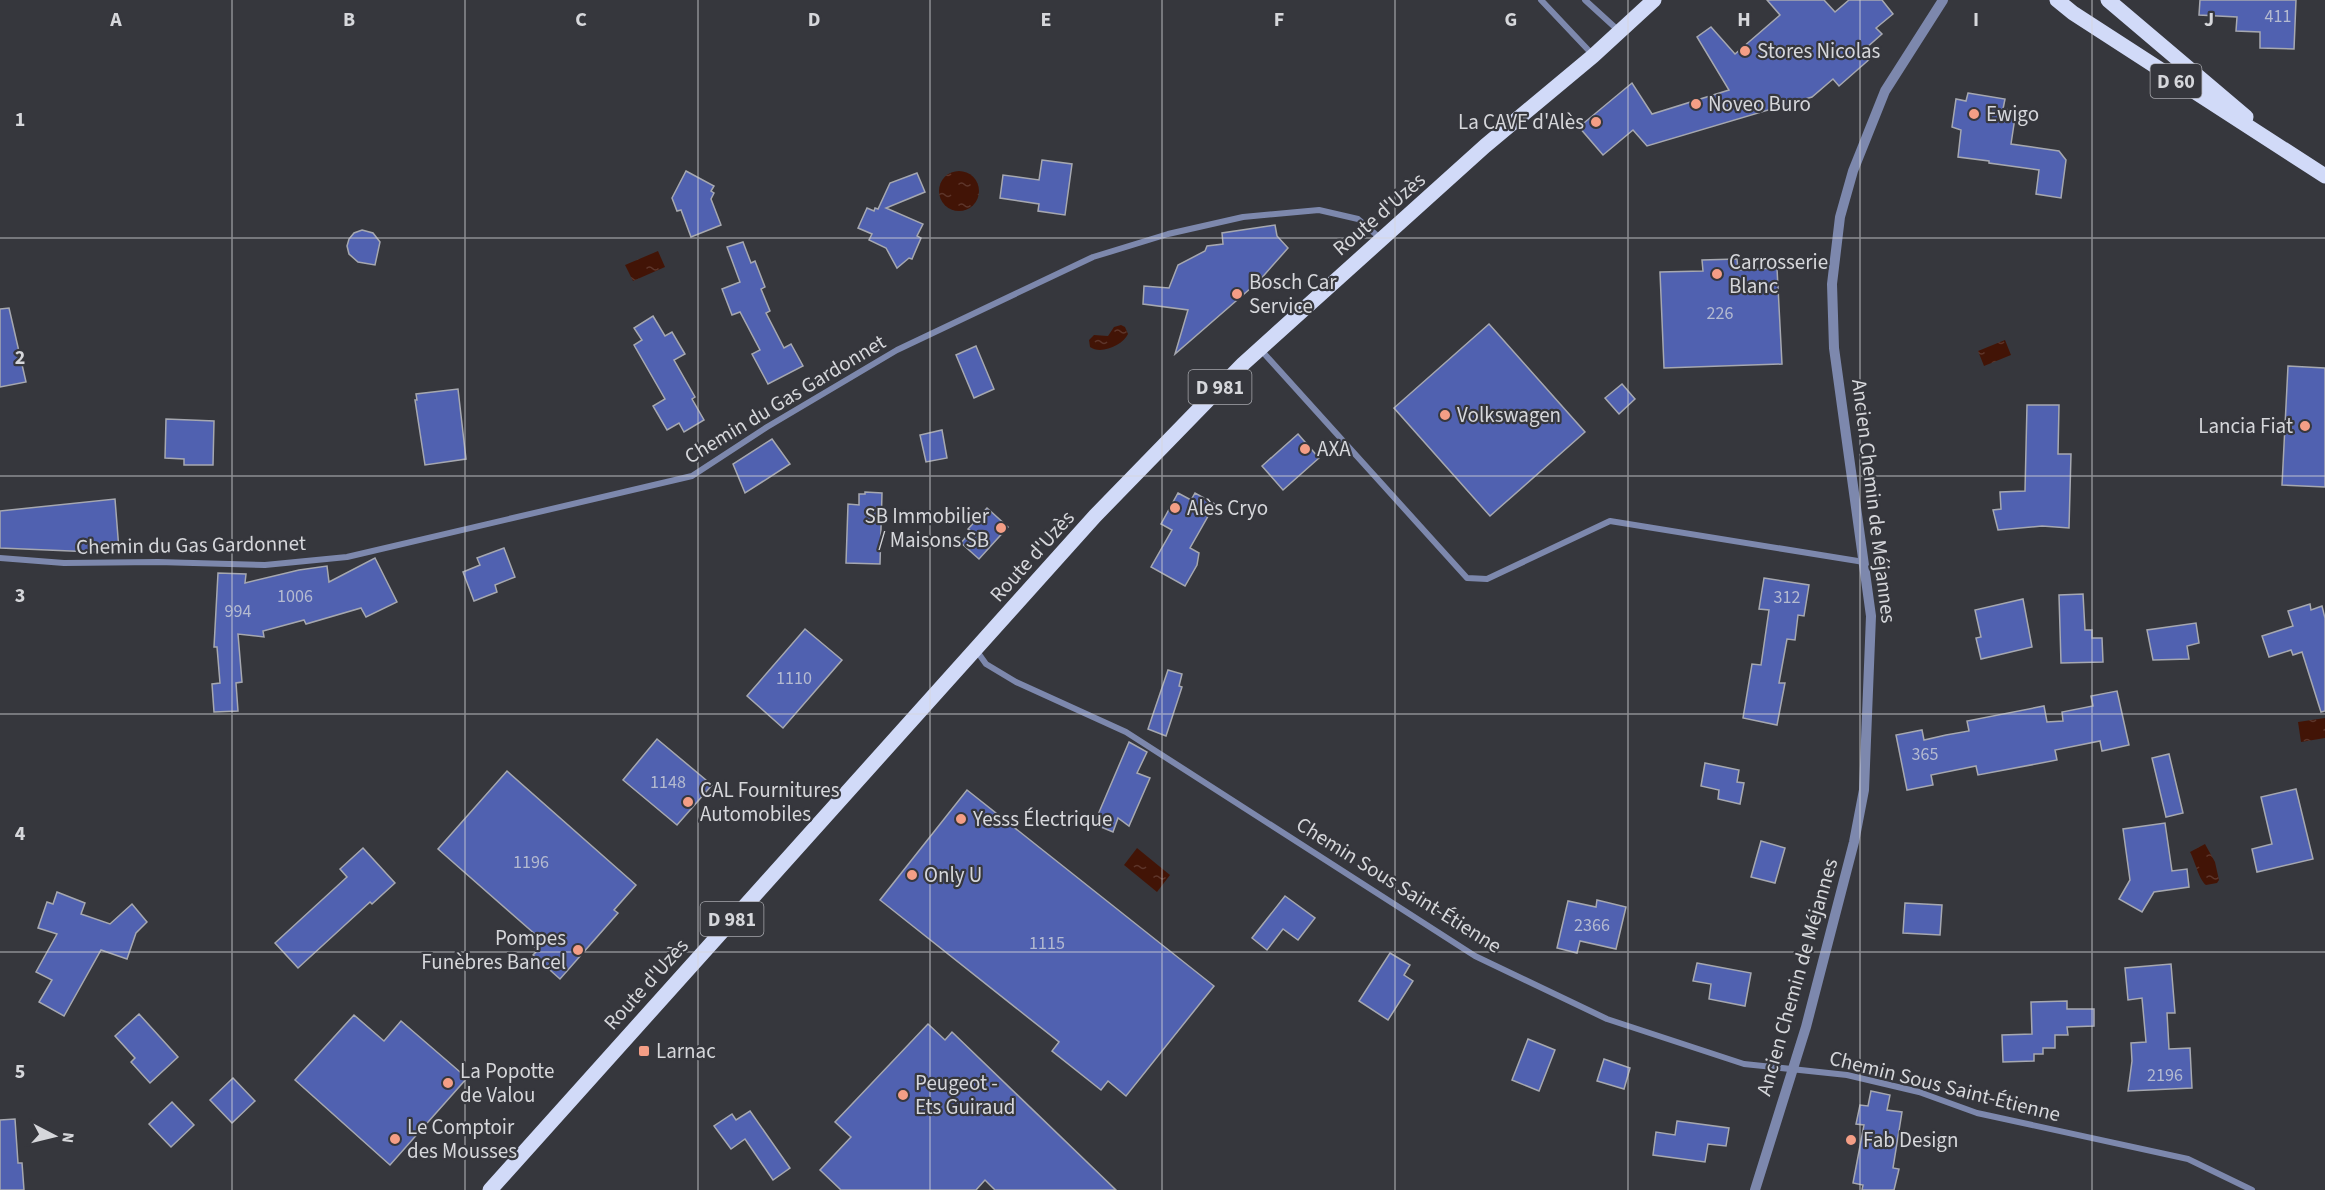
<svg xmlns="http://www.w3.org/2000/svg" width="2325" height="1190" viewBox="0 0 2325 1190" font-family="'Source Sans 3',sans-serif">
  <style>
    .water { fill: url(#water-ripples) }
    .building { fill: #5061b0; stroke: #a6a8b0; stroke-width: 1.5 }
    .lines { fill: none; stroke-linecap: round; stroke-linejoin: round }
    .minor { stroke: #7d88ad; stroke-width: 6 }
    .tertiary { stroke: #7d88ad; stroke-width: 10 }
    .primary { stroke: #d1daf8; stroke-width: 15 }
    .grid { fill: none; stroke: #d6d7db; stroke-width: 1.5; stroke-opacity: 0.55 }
    .poi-dot { fill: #f49e86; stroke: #36373d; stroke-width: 2 }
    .labels { text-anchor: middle; stroke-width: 4.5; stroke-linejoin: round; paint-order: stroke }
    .number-label { font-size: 18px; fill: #b4bad0 }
    .shield { fill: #36373d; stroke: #a6a7ac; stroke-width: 1.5 }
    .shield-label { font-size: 20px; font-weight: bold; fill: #d6d7db }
    .poi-label { font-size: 21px; fill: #d6d7db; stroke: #36373d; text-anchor: start }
    .street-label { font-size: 21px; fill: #d6d7db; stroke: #36373d }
    .grid-label { font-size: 20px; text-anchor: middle; font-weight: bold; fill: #d6d7db; stroke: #36373d; stroke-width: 4.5; stroke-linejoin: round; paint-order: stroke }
  </style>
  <defs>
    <pattern id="water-ripples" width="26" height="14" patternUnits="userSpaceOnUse" patternTransform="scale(1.5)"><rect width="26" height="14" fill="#421406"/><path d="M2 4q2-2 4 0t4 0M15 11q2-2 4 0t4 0" fill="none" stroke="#5d352a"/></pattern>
  </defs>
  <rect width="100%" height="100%" fill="#36373d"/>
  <g class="water">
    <circle cx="959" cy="191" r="20"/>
    <path d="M658,251l7,16 -32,14 -8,-16z"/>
    <path d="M1121,325l4,2 3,7c-5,11 -27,21 -38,13l-1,-7 5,-5 14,1 6,-9z"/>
    <path d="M2005,340l6,15 -27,11 -6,-15z"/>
    <path d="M2325,718v20l-24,4 -3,-20z"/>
    <path d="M2205,844l10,18 4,18 -2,3 -11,2c-7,-5 -11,-24 -16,-33z"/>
    <path d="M1137,848l33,27 -13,17 -33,-27z"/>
  </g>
  <g class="building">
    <path d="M1767,0h57l11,12 14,-12h33l11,14 -17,14 6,6 -17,15 7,8 -33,29 -6,-7 -21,18 -165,49 -14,-16 -30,25 -24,-28 53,-44 20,31 77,-24 -32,-53 14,-10 24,27 45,-39z"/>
    <path d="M2200,0h96l-2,49 -34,-1v-16l-24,-1 1,-14 -38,-2z"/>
    <path d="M1968,93l37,6 -2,10 13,2 -5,33 48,7 7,9 -5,38 -25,-4 3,-24 -50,-7v-2l-31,-4 3,-27 -9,-3 4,-28 10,2z"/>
    <path d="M1042,160l30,4 -7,51 -27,-4 1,-7 -39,-6 3,-23 36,5z"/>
    <path d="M686,171l28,15 -3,5 3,2 -3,6 10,26 -30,12 -10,-27 -4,1 -5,-13z"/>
    <path d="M917,173l8,19 -39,16 37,16 -6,12 4,2 -9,21 -3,-1 -12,10 -11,-20 -17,-8 3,-6 -14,-6 9,-20 7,3 1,-3 3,1 12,-26z"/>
    <path d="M1275,225l2,11 11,12 -29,33 -84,73 13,-44 -45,-6 1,-18 25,2 9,-23 27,-14 2,-5 16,-2 -1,-11z"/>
    <path d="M362,230l11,3 7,9 -5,23 -17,-3 -9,-8 -2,-8 2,-7 5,-6z"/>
    <path d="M743,242l8,21 4,-2 10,26 -4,2 9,22 -4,2 18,35 7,-4 12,22 -35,18 -16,-30 8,-4 -20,-38 -8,3 -10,-26 18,-7 -13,-35z"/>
    <path d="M1737,259l1,11 39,-2 5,96 -118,4 -4,-96 43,-1 -1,-11z"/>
    <path d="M9,308l17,74 -26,5v-78z"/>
    <path d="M653,316l12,20 7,-4 13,22 -11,6 21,37 -3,2 12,21 -20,12 -5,-9 -12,7 -14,-24 12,-7 -31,-54 8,-5 -8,-12z"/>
    <path d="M1489,324l96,108 -95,84 -96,-108z"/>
    <path d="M976,346l18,43 -20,9 -18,-43z"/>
    <path d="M2288,366l37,2v119l-43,-2z"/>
    <path d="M1622,384l13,15 -16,15 -14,-16z"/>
    <path d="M458,389l8,70 -41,6 -10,-65h2l-1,-6z"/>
    <path d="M2027,405h32l-1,49h13l-2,74 -27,-2 -44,4 -5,-20 8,-1 -1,-17 25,-1z"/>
    <path d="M166,419l48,2 -1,44h-29v-6l-19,-1z"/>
    <path d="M942,430l5,28 -21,4 -6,-27z"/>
    <path d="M1298,434l21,24 -36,32 -21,-24z"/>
    <path d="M772,439l18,25 -45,29 -12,-29z"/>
    <path d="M865,492l17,1 -2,71 -34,-1 2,-59 11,1v-11h6z"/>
    <path d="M1178,493l13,7 4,-7 20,11 -25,44 9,5 -2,12 -12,21 -34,-19 21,-37 -11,-6z"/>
    <path d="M115,499l4,51 -25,2 -94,-4v-37z"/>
    <path d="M987,508l21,19 -29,32 -18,-16 10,-12 -3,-2z"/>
    <path d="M504,548l11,29 -20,8 2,7 -23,9 -11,-29 17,-7 -3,-7z"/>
    <path d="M375,558l22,44 -31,15 -5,-9 -55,16 -2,-4 -41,11 1,6 -26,-3 4,48 -6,1 2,28 -24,1 -2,-28 8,-1 -3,-36h-3l4,-74 28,1 -1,9 54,-13 28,-4 2,16z"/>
    <path d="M1764,578l45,7 -5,31 -6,-1 -3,25 -8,-1 -8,44h6l-8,42 -34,-7 9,-54 9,1 8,-55 -10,-1z"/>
    <path d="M2083,594l2,36h7v8h10l1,24 -42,1 -2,-68z"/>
    <path d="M2023,599l9,48 -51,12 -5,-21 5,-1 -6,-27z"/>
    <path d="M2310,604l1,6 11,-4 3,12v93l-4,1 -19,-60 -9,3 -2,-5 -22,7 -7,-21 31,-10 -5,-15z"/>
    <path d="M2196,623l3,20 -12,3 2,13 -36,1 -6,-30z"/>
    <path d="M805,629l37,31 -59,68 -36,-32z"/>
    <path d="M1168,670l14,4 -3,12 3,1 -16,49 -18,-7z"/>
    <path d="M2117,691l12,54 -27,6 -2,-10 -45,9 2,10 -79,15 -2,-9 -45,9 2,10 -26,5 -11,-55 26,-5 2,10 22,-5 23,-4 -2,-10 77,-15 3,16 16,-1 -1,-9 31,-6 -2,-10z"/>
    <path d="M657,739l55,46 -35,40 -54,-45z"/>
    <path d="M1129,742l18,10 -10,21 13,5 -21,48 -11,-8 -5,14 -19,-8z"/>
    <path d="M2169,754l14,59 -17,4 -14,-59z"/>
    <path d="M1705,763l34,7 -2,12 7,1 -4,21 -22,-5 1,-9 -18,-4z"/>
    <path d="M507,771l129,114 -22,25 4,3 -58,66 -27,-24 5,-5 -9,-8 7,-7 -98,-86z"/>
    <path d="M2296,789l17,70 -56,13 -5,-23 20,-5 -11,-47z"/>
    <path d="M967,790l247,196 -88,110 -18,-15 -7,9 -49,-39 7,-9 -179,-142z"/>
    <path d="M2165,823l7,48 15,-2 2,18 -35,5 -12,20 -23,-13 11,-19 -7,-51z"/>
    <path d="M1761,841l24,7 -10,35 -24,-6z"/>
    <path d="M363,848l32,35 -23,21 -2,-2 -72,66 -23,-25 72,-66 -7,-8z"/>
    <path d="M57,892l28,11 -4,11 29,10 22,-20 15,18 -11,11 -9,26 -26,-9 -37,66 -25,-14 13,-22 -16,-8 21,-38 -19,-6 9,-26 6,2z"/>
    <path d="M1285,896l30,22 -17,22 -15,-11 -16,21 -15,-12z"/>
    <path d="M1597,900l29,7 -10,42 -36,-8 -3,12 -20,-5 11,-47 28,6z"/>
    <path d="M1905,903l37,2 -2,30 -37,-2z"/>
    <path d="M1390,953l20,12 -6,10 9,6 -25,39 -29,-19z"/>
    <path d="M1697,963l54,10 -6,33 -36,-7 2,-15 -18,-3z"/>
    <path d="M2171,964l4,49h-8l2,36 21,-1 2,40 -64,3 4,-30 -1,-18 15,-1 -4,-44 -14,2 -3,-32z"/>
    <path d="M2067,1001v8h27v17l-27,1 1,8h-13v13h-12v6h-9v7l-31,1 -1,-27 30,-1 -1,-32z"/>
    <path d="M139,1014l39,43 -28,26 -19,-21 4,-4 -20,-22z"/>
    <path d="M354,1015l30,26 17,-20 66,57 -77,87 -95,-85z"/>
    <path d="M928,1024l17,16 7,-8 164,158h-121l-10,-10 -9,10h-135l-21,-20 31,-33 -16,-15z"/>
    <path d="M1528,1039l27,11 -16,41 -27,-11z"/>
    <path d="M1604,1059l26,9 -6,21 -27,-8z"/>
    <path d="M233,1078l22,23 -23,22 -22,-23z"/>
    <path d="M1871,1091l19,4 -3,15 15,2 -9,56 6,1 -5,21h-32l1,-5 -10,-2 11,-58 -8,-1 4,-19 8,1z"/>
    <path d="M172,1102l22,23 -23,22 -22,-23z"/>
    <path d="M750,1111l40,57 -17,12 -28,-41 -14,10 -17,-23 18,-12 4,6z"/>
    <path d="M15,1119l3,44h4l2,27h-24v-70z"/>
    <path d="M1677,1121l52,7 -3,18 -18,-2 -3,18 -52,-7 3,-23 19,3z"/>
  </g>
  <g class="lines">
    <g class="minor">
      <path d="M1541,0l51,54"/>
      <path d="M1585,0l34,31"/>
      <path d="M1260,349l207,229 20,1 123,-58 254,41"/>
      <path d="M0,558l64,5 94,-1 107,3 82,-8 345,-81 75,-49 130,-77 196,-93 75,-23 75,-17 76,-7 39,9 22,19"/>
      <path d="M976,650l10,14 30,18 110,50 349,224 132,63 137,45 103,11 72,17 58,21 211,46 64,31"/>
    </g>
    <path class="tertiary" d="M1755,1190l51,-163 48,-185 10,-52 7,-174 -37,-268 -2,-64 8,-67 13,-46 32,-80 58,-91"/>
    <g class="primary">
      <path d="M2057,0l16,13 252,163"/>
      <path d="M2108,0l138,117"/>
      <path d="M490,1190l605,-674 148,-152 242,-218 108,-90 61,-56"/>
    </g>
  </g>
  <path class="grid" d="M232,0v1190M465,0v1190M698,0v1190M930,0v1190M1162,0v1190M1395,0v1190M1628,0v1190M1860,0v1190M2092,0v1190M0,238h2325M0,476h2325M0,714h2325M0,952h2325"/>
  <g class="poi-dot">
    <circle cx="1745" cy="51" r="6"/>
    <circle cx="1696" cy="104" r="6"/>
    <circle cx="1974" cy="114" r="6"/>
    <circle cx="1596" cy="122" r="6"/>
    <circle cx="1717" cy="274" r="6"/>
    <circle cx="1237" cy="294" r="6"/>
    <circle cx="1445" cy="415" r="6"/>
    <circle cx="2305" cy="426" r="6"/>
    <circle cx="1305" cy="449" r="6"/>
    <circle cx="1175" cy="508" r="6"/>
    <circle cx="1001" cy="528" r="6"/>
    <circle cx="688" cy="802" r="6"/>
    <circle cx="961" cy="819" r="6"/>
    <circle cx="912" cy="875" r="6"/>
    <circle cx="578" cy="950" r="6"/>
    <rect x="638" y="1045" width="12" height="12" rx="3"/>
    <circle cx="448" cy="1083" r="6"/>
    <circle cx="903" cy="1095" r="6"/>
    <circle cx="395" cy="1139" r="6"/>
    <circle cx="1851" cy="1140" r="6"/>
  </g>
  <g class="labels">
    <g class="number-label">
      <text x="2278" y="22">411</text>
      <text x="1720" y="319">226</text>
      <text x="295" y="602">1006</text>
      <text x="1787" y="603">312</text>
      <text x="238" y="617">994</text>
      <text x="794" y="684">1110</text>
      <text x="1925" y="760">365</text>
      <text x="668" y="788">1148</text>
      <text x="531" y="868">1196</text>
      <text x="1592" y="931">2366</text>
      <text x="1047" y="949">1115</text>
      <text x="2165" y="1081">2196</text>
    </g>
    <g class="shield">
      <rect x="2150.5" y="64" width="51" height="34" rx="4.5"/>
      <rect x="1188.5" y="370" width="63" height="34" rx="4.5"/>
      <rect x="700.5" y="902" width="63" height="34" rx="4.5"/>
    </g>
    <g class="shield-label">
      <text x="2176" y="88">D 60</text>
      <text x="1220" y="394">D 981</text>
      <text x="732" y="926">D 981</text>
    </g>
    <g class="poi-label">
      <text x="1757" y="58">Stores Nicolas</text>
      <text x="1708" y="111">Noveo Buro</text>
      <text x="1986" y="121">Ewigo</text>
      <text x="1584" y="129" text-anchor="end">La CAVE d'Alès</text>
      <text x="1729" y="269">Carrosserie<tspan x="1729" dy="24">Blanc</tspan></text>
      <text x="1249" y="289">Bosch Car<tspan x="1249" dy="24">Service</tspan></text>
      <text x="1457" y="422">Volkswagen</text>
      <text x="2293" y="433" text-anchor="end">Lancia Fiat</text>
      <text x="1317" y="456">AXA</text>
      <text x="1187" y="515">Alès Cryo</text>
      <text x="989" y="523" text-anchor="end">SB Immobilier<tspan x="989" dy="24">/ Maisons SB</tspan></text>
      <text x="700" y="797">CAL Fournitures<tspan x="700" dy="24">Automobiles</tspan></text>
      <text x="973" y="826">Yesss Électrique</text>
      <text x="924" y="882">Only U</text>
      <text x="566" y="945" text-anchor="end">Pompes<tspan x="566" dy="24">Funèbres Bancel</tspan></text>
      <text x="656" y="1058">Larnac</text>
      <text x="460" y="1078">La Popotte<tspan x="460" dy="24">de Valou</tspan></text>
      <text x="915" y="1090">Peugeot -<tspan x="915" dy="24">Ets Guiraud</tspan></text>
      <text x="407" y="1134">Le Comptoir<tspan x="407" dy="24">des Mousses</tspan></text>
      <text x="1863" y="1147">Fab Design</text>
    </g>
    <g class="street-label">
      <text transform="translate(1379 214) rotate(-41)" y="7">Route d'Uzès</text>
      <text transform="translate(785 399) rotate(-31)" y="7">Chemin du Gas Gardonnet</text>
      <text transform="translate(1874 501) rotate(83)" y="7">Ancien Chemin de Méjannes</text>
      <text transform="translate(191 545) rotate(-1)" y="7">Chemin du Gas Gardonnet</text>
      <text transform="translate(1032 556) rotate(-48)" y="7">Route d'Uzès</text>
      <text transform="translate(1399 885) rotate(32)" y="7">Chemin Sous Saint-Étienne</text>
      <text transform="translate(1797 977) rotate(-74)" y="7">Ancien Chemin de Méjannes</text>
      <text transform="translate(646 984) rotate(-48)" y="7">Route d'Uzès</text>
      <text transform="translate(1945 1086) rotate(14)" y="7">Chemin Sous Saint-Étienne</text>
    </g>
  </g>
  <g class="grid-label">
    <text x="116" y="26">A</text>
    <text x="349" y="26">B</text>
    <text x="581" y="26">C</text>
    <text x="814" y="26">D</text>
    <text x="1046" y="26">E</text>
    <text x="1279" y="26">F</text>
    <text x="1511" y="26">G</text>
    <text x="1744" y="26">H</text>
    <text x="1976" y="26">I</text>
    <text x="2209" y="26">J</text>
    <text x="20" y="126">1</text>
    <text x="20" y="364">2</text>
    <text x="20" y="602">3</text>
    <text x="20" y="840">4</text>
    <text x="20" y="1078">5</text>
  </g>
  <g transform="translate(54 1136) rotate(97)" stroke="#36373d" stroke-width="4.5" paint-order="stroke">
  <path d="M0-4.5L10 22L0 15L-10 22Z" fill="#d6d7db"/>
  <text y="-9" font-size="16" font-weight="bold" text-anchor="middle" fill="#d6d7db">N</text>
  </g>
</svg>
